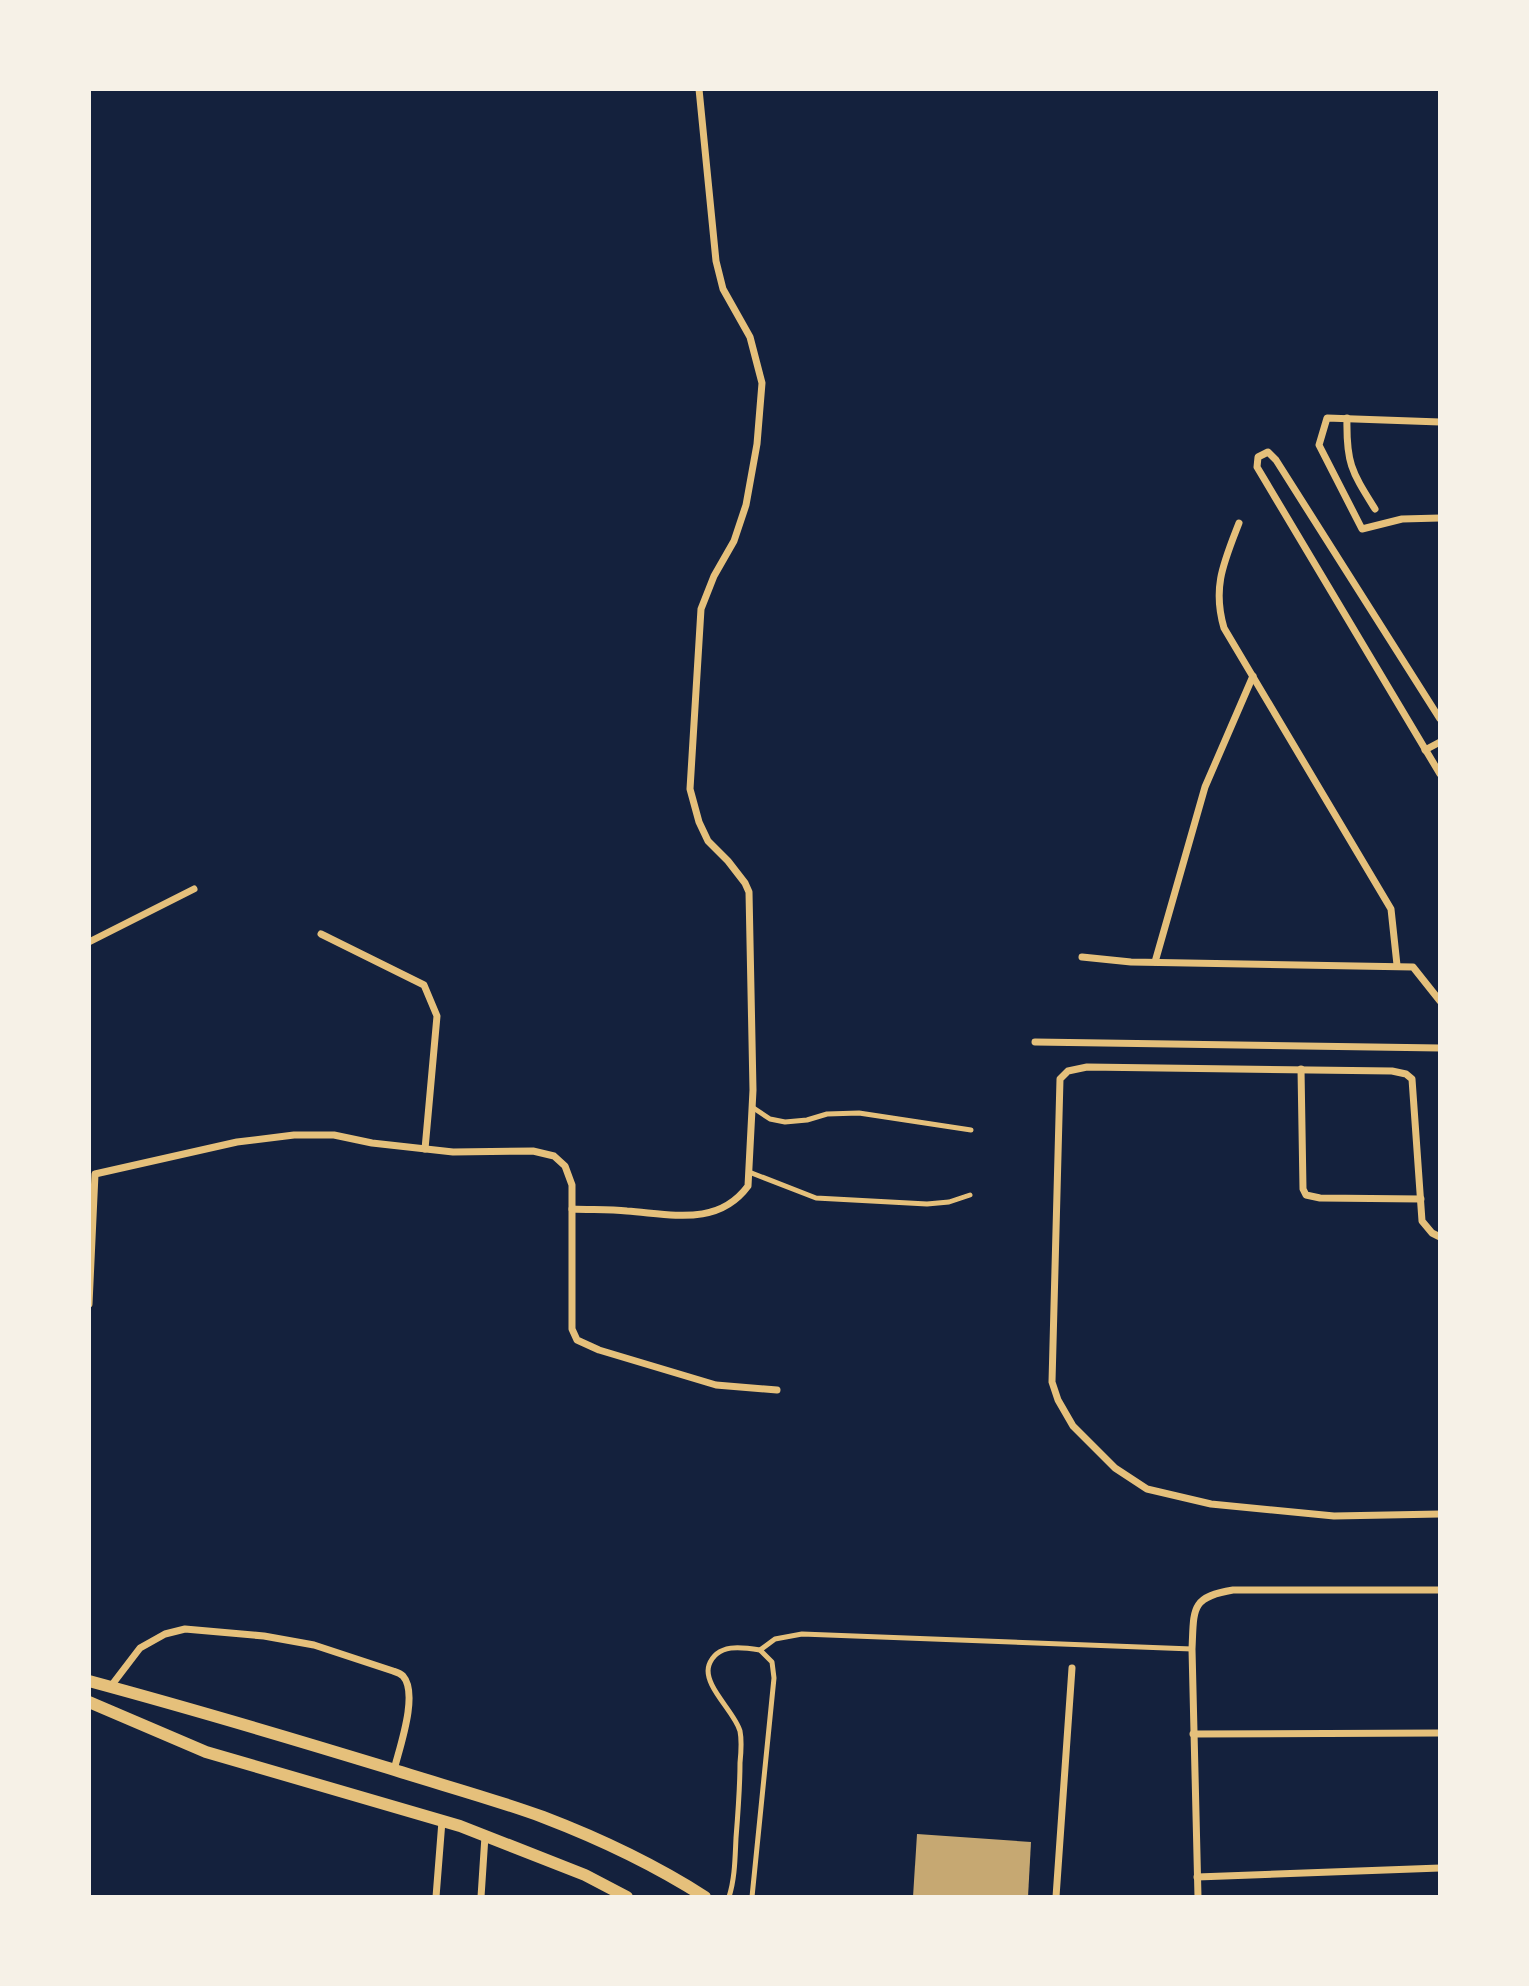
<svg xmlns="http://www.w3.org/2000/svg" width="1529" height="1986" viewBox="0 0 1529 1986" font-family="'Roboto Condensed',sans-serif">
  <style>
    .building { fill: #c6a872 }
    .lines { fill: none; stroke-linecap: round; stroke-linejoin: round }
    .service { stroke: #e5c07b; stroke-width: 5 }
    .minor { stroke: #e5c07b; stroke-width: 7 }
    .tertiary { stroke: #e5c07b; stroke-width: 12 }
  </style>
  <rect width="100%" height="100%" fill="#14213d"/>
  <path class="building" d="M917,1834l114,8 -3,55h-115z"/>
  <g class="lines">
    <g class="service">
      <path d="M752,1107l18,12 15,3 22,-2 20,-6 32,-1 112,17"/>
      <path d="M749,1172l67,26 111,6 22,-2 21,-7"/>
      <path d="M760,1650l15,-11 27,-5 390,15"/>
      <path d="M729,1897c6,-19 6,-39 7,-59 2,-25 4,-50 4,-75 1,-10 2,-22 0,-32 -5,-19 -38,-46 -31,-66 8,-22 33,-18 51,-15l12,12 2,16 -22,219"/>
    </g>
    <g class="minor">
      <path d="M1347,418c-1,46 5,54 28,91"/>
      <path d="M1440,422l-113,-4 -8,27 43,84 40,-10 38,-1"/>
      <path d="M1239,523c-15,39 -27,64 -15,105l167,281 6,56"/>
      <path d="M1440,719l-164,-259 -8,-8 -10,5 -1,10 183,307"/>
      <path d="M1425,750l15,-8"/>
      <path d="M321,934l103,51 13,31 -12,133"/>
      <path d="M89,942l105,-53"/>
      <path d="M1082,957l49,5 282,5 27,34"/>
      <path d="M1155,962l50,-175 48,-111"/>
      <path d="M1035,1042l405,6"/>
      <path d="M1301,1069l2,120 3,6 14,3 101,1"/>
      <path d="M572,1209c18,1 37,0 55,2 44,3 91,16 121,-25l5,-96 -4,-198 -4,-9 -17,-22 -20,-20 -9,-19 -9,-33 11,-180 13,-33 20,-35 12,-36 11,-61 5,-61 -12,-46 -27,-48 -7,-28 -17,-172"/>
      <path d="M1440,1237l-8,-4 -10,-12 -10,-142 -6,-5 -14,-3 -305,-4 -19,4 -8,8 -8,303 6,18 15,26 42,42 32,21 64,15 123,12 106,-2"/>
      <path d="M89,1304l6,-130 142,-32 57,-7h40l38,8 81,9 80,-1 21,5 11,10 7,19v144l5,11 22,10 117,35 61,5"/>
      <path d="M111,1686l29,-38 25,-14 20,-5 79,7 50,9 79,26c3,1 7,2 10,5 16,18 -4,73 -9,94"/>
      <path d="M1193,1734l247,-1"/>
      <path d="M1197,1877l243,-9"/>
      <path d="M436,1897l6,-76"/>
      <path d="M481,1897l4,-61"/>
      <path d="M1056,1897l16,-229"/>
      <path d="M1198,1897l-6,-248c2,-40 -2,-52 41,-59h207"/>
    </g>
    <g class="tertiary">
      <path d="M89,1681c100,27 198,56 296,86 53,17 106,31 158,50 55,21 112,48 162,80"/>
      <path d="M89,1702l117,50 254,74 125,49 42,22"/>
    </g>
  </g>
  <rect width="1529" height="1986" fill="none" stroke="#f6f1e7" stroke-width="182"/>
</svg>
